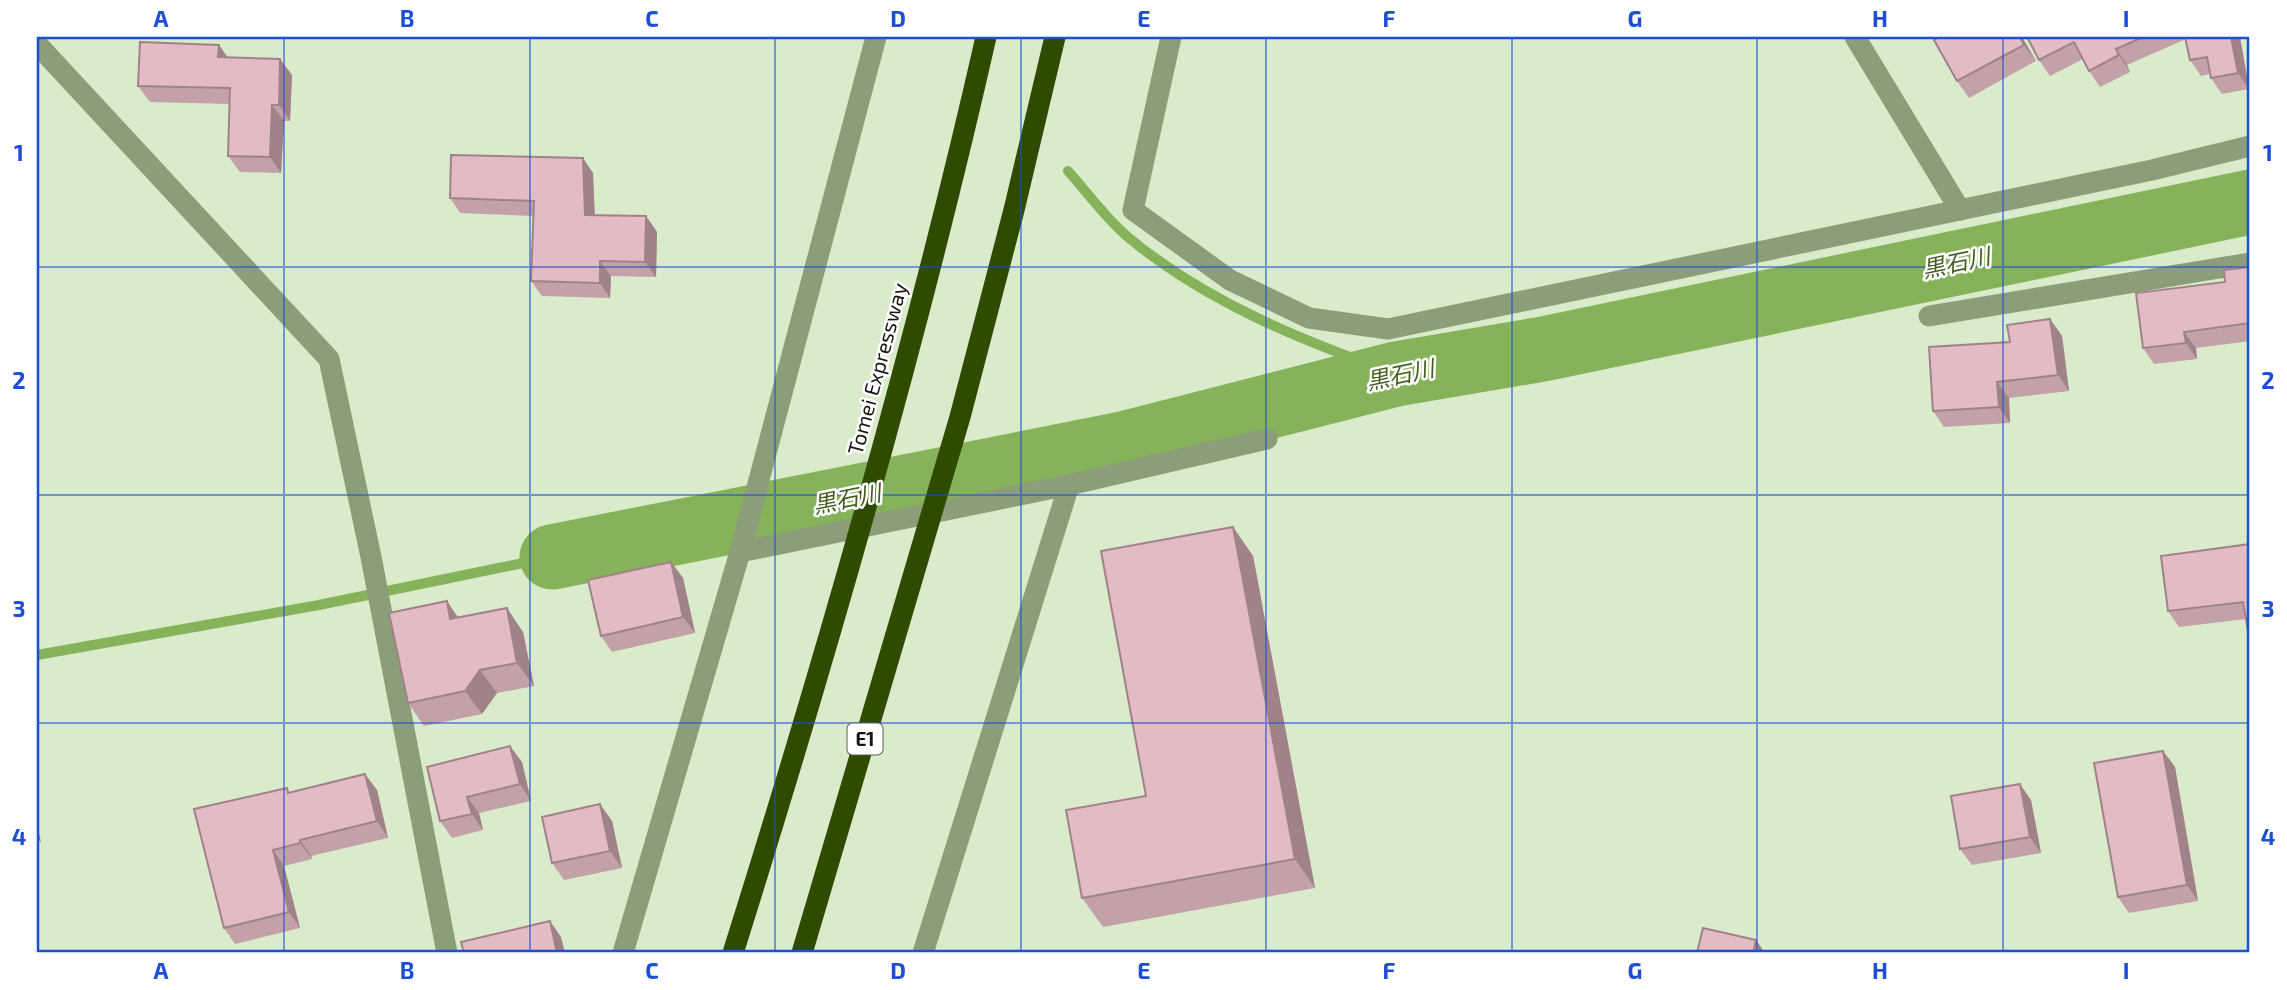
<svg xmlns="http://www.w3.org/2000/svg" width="2287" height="990" viewBox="0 0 2287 990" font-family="'Exo 2','Noto Sans JP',sans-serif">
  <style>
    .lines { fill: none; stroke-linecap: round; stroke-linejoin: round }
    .stream { stroke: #86b259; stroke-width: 10 }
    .river { stroke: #86b259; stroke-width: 65 }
    .minor { stroke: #8b9e79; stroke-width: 21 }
    .highway { stroke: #2e4b00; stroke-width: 21 }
    .wall { fill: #c3a1a9 }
    .shaded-wall { fill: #9f8389 }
    .building { fill: #e3bbc4; stroke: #9f8389; stroke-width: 2 }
    .grid { fill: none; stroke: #1d4ed8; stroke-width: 2; stroke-opacity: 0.55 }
    .labels { text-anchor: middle; stroke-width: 5; stroke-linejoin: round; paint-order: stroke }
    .shield { fill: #fff; stroke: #595d56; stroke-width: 2 }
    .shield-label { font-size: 19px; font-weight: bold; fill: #12180d }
    .street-label { font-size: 21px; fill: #12180d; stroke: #fff }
    .water-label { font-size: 23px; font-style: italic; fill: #425f22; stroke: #fff }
    .neatline { fill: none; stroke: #1d4ed8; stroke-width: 2.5 }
    .grid-label { font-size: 23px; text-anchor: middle; font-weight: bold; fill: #1d4ed8 }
  </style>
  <rect width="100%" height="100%" fill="#daebcb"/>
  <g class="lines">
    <g class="stream">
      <path d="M1068,171c20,22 38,48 61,67 79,65 172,102 267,136"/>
      <path d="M37,655l282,-50 233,-48"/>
    </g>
    <path class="river" d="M552,557l571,-113 273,-70 147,-25 707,-147"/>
    <g class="minor">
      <path d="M1171,37l-38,173 97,70 79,38 79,11 764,-159 98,-24"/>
      <path d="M1855,37l105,173"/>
      <path d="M37,44l292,315 42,198 76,396"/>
      <path d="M1929,316l321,-53"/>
      <path d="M740,552l329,-67 198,-46"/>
      <path d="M623,953l117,-401 136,-515"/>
      <path d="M923,953l146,-468"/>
    </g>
    <g class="highway">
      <path d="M733,953c95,-302 183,-607 253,-916"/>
      <path d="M802,953l158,-536 54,-207 41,-173"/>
    </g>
  </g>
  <g class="wall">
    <path d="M1939,37h83l14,24 -67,37 -12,-17z"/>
    <path d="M2027,37h213l9,52 -27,5 -11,-16 -1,-4 -9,2 -11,-16 -4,-21 -59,26 3,7 -30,15 -11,-16 -6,-12 -33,17 -11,-16z"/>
    <path d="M219,45l8,12 65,18 -2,46h-6l-3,52 -41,-1 -12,-16 2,-52 -80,-2 -12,-16z"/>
    <path d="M593,173l2,42 51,1 11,16 -1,45 -45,-1 -1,22 -68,-2 -11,-15 2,-65 -73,-3 -10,-15z"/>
    <path d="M2250,267v74l-54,7 1,11 -43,5 -11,-16 82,-66z"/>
    <path d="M2050,319l12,17 7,55 -60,7 1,25 -66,4 -11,-16 77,-69z"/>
    <path d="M1233,527l20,29 62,332 -212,39 -21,-29 64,-102z"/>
    <path d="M2250,544l-4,75 -67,8 -11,-16z"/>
    <path d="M671,562l12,16 12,55 -83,19 -11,-16z"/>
    <path d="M458,618l65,14 11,54 -37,7 -15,21 -58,12 -16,-23z"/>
    <path d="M2163,751l12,16 23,134 -69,12 -11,-16z"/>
    <path d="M522,762l9,39 -52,12 4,17 -31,8 -12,-17 -13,-54z"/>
    <path d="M377,790l11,48 -77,18 1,3 -28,7 16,62 -65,16 -11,-16 66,-136z"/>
    <path d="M2031,800l10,53 -69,12 -12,-16z"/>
    <path d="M612,821l10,47 -58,12 -12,-17z"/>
  </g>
  <g class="shaded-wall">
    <path d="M2020,37h2l14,24 -12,-16z"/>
    <path d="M2231,37h9l9,52 -11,-16z"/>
    <path d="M219,45l11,16 -12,-4z"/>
    <path d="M2116,49l11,16 3,7 -11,-17z"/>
    <path d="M280,59l12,16 -2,46 -11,-16z"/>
    <path d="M272,105l12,16 -3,52 -11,-16z"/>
    <path d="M583,158l10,15 2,57 -10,-15z"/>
    <path d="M646,216l11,16 -1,45 -11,-15z"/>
    <path d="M600,261l11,15 -1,22 -10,-15z"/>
    <path d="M2050,319l12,17 7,55 -11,-16z"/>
    <path d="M2184,332l12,16 1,11 -11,-16z"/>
    <path d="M1997,382l12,16 1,25 -11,-16z"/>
    <path d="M1233,527l20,29 62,332 -20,-29z"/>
    <path d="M671,562l12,16 12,55 -12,-16z"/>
    <path d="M447,601l16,24 -13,-6z"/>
    <path d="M507,608l16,24 11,54 -17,-23z"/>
    <path d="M480,670l17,23 -15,21 -17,-23z"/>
    <path d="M510,746l12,16 9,39 -11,-17z"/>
    <path d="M2163,751l12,16 23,134 -11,-16z"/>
    <path d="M365,774l12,16 11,48 -11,-17z"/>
    <path d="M2020,784l11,16 10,53 -11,-16z"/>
    <path d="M467,797l12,16 4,17 -11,-16z"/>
    <path d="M600,804l12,17 10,47 -12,-17z"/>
    <path d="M37,822l4,21 -4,-6z"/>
    <path d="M300,840l11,16 1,3 -12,-16z"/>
    <path d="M273,850l11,16 16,62 -11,-16z"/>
    <path d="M550,921l11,16 4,16h-8z"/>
    <path d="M1756,940l9,13h-12z"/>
  </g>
  <g class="building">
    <path d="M1939,37h81l4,8 -67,36 -23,-41z"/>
    <path d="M2027,37h116l-27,12 3,6 -30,16 -15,-29 -35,18z"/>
    <path d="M2185,37h46l7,36 -27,5 -4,-21 -17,3z"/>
    <path d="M140,42l79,3 -1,12 62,2 -1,46h-7l-2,52 -42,-1 2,-68 -92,-2z"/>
    <path d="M451,155l132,3 2,57 61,1 -1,46 -45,-1v22l-69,-2 3,-80 -84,-3z"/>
    <path d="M2250,267v56l-66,9 2,11 -43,5 -7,-55 89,-11 -1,-12z"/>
    <path d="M2050,319l8,56 -61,7 2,25 -66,4 -4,-64 81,-5 -3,-17z"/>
    <path d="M1233,527l62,332 -213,39 -16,-88 80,-14 -45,-245z"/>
    <path d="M2250,544v98l-7,-40 -75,9 -7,-55z"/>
    <path d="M671,562l12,55 -82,19 -13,-56z"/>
    <path d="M447,601l3,18 57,-11 10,55 -37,7 -15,21 -57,12 -19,-90z"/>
    <path d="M510,746l10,38 -53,13 5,17 -32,7 -13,-54z"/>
    <path d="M2163,751l24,134 -69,12 -24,-134z"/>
    <path d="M365,774l12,47 -77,19v3l-27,7 16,62 -65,16 -30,-119 93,-21 1,5z"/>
    <path d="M2020,784l10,53 -70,12 -9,-53z"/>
    <path d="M600,804l10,47 -58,12 -10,-46z"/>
    <path d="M550,921l7,32h-93l-3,-11z"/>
    <path d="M1703,928l53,12 -3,13h-56z"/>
  </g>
  <path class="grid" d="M284,37v916M530,37v916M775,37v916M1021,37v916M1266,37v916M1512,37v916M1757,37v916M2003,37v916M37,267h2213M37,495h2213M37,723h2213"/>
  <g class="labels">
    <rect class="shield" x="847.5" y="723.5" width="35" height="31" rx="5"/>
    <g class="shield-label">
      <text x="865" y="746">E1</text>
    </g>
    <g class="street-label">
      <text transform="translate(878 369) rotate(-75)" y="7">Tomei Expressway</text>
    </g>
    <g class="water-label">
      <text transform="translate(1956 263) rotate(-12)" y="8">黒石川</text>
      <text transform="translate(1400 375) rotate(-12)" y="8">黒石川</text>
      <text transform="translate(847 499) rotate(-11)" y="8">黒石川</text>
    </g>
  </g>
  <rect width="2287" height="990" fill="none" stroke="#ffffff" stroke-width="77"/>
  <rect x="38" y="38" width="2210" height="913" class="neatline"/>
  <g class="grid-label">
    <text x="161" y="27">A</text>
    <text x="407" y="27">B</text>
    <text x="652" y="27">C</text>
    <text x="898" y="27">D</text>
    <text x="1144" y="27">E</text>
    <text x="1389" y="27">F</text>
    <text x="1635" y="27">G</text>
    <text x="1880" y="27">H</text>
    <text x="2126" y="27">I</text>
    <text x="19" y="161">1</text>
    <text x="2268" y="161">1</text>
    <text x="19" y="389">2</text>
    <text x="2268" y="389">2</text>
    <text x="19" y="617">3</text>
    <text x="2268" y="617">3</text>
    <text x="19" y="845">4</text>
    <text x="2268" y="845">4</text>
    <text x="161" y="979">A</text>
    <text x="407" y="979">B</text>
    <text x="652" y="979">C</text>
    <text x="898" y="979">D</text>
    <text x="1144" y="979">E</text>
    <text x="1389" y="979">F</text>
    <text x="1635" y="979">G</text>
    <text x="1880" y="979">H</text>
    <text x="2126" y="979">I</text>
  </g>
</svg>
